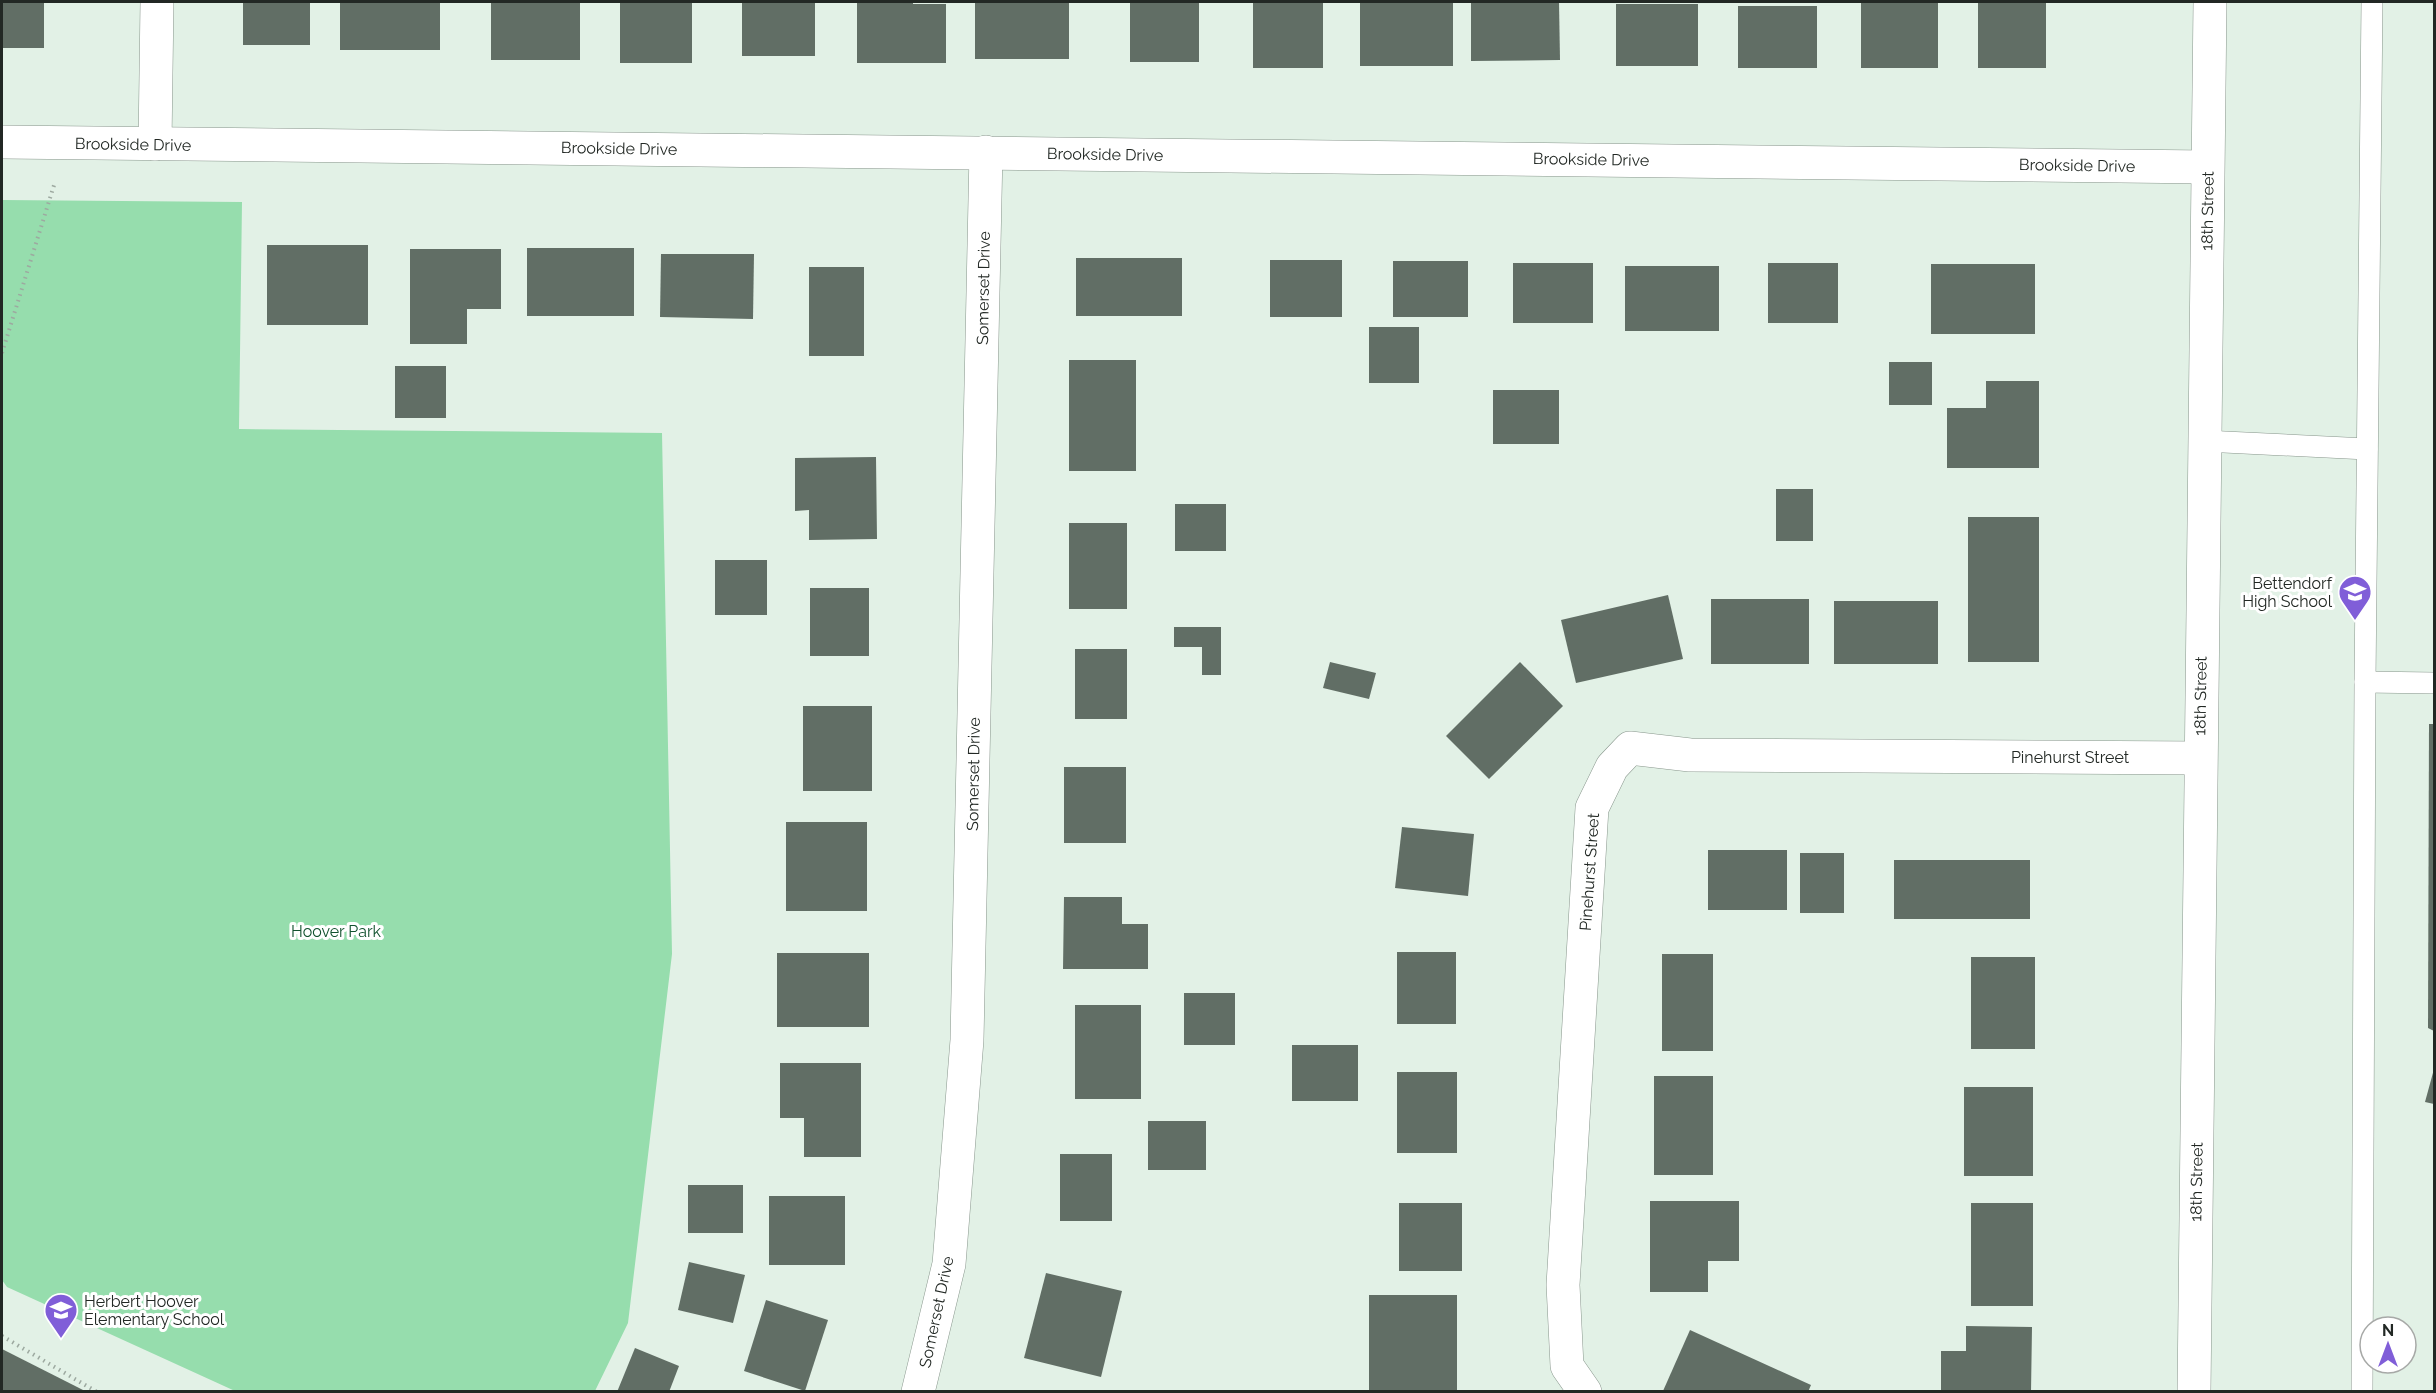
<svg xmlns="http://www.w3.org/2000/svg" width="2436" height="1393" viewBox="0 0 2436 1393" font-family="Raleway,sans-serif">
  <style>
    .green { fill: #96ddad }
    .building { fill: #616e65 }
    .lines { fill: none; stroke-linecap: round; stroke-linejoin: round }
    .service-casing { stroke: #88968c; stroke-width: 22 }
    .minor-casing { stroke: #88968c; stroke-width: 34 }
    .tertiary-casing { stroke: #88968c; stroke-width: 34 }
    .path { stroke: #9da9a0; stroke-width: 4; stroke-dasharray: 1.5 4.5; stroke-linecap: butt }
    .service { stroke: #fff; stroke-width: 21 }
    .minor { stroke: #fff; stroke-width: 33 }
    .tertiary { stroke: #fff; stroke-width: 33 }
    .labels { text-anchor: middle; stroke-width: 6; stroke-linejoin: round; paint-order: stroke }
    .street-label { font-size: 16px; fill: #222824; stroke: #fff }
    .poi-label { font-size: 16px; fill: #222824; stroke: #fff; text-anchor: end }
    .park-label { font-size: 16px; fill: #12522f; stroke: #fff }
  </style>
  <rect width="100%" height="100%" fill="#e2f1e6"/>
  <path class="green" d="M2,200l240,2 -3,227 423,4 10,521 -44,369 -33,68h-360l-228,-104 -5,-7z"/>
  <g class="building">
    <rect x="2" y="2" width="42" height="46"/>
    <rect x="243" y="2" width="67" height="43"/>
    <rect x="340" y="2" width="100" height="48"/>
    <rect x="491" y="2" width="89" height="58"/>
    <rect x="620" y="2" width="72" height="61"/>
    <rect x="742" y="2" width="73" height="54"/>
    <path d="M857,2h56v2h33v59h-89z"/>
    <rect x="975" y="2" width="94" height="57"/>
    <rect x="1130" y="2" width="69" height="60"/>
    <rect x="1360" y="2" width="93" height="64"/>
    <path d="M1471,2h88l1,58 -89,1z"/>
    <rect x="1861" y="2" width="77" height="66"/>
    <rect x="1978" y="2" width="68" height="66"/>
    <rect x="1253" y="3" width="70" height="65"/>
    <rect x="1616" y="4" width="82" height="62"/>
    <rect x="1738" y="6" width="79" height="62"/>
    <rect x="267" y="245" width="101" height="80"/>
    <rect x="527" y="248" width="107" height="68"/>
    <path d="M410,249h91v60h-34v35h-57z"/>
    <path d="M661,254h93l-1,65 -93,-2z"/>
    <rect x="1076" y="258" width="106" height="58"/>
    <rect x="1270" y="260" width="72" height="57"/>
    <rect x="1393" y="261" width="75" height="56"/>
    <rect x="1513" y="263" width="80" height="60"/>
    <rect x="1768" y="263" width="70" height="60"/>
    <rect x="1931" y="264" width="104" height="70"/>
    <rect x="1625" y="266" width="94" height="65"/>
    <rect x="809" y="267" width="55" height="89"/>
    <rect x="1369" y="327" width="50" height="56"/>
    <rect x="1069" y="360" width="67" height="111"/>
    <rect x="1889" y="362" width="43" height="43"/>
    <rect x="395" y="366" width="51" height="52"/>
    <path d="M1986,381h53v87h-92v-60h39z"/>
    <rect x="1493" y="390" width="66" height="54"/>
    <path d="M876,457l1,82 -68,1v-30l-14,1v-53z"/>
    <rect x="1776" y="489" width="37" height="52"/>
    <rect x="1175" y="504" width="51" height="47"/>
    <rect x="1968" y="517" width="71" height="145"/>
    <rect x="1069" y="523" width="58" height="86"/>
    <rect x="715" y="560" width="52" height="55"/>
    <rect x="810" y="588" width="59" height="68"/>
    <path d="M1668,595l15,64 -107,24 -15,-63z"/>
    <rect x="1711" y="599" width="98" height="65"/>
    <rect x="1834" y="601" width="104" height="63"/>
    <path d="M1174,627h47v48h-19v-28h-28z"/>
    <rect x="1075" y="649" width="52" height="70"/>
    <path d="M1330,662l46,11 -7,26 -46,-11z"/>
    <path d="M1520,662l43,44 -74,73 -43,-43z"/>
    <rect x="803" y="706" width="69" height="85"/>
    <path d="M2429,724h5v307l-6,-3z"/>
    <rect x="1064" y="767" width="62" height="76"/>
    <rect x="786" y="822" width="81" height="89"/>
    <path d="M1402,827l72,7 -6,62 -73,-8z"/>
    <rect x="1708" y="850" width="79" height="60"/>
    <rect x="1800" y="853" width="44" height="60"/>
    <rect x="1894" y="860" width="136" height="59"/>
    <path d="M1064,897h58v27h26v45h-85z"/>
    <rect x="1397" y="952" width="59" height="72"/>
    <rect x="777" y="953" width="92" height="74"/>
    <rect x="1662" y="954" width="51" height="97"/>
    <rect x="1971" y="957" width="64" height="92"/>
    <rect x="1184" y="993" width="51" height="52"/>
    <rect x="1075" y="1005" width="66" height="94"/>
    <rect x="1292" y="1045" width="66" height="56"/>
    <path d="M780,1063h81v94h-57v-39h-24z"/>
    <path d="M2434,1069v35l-9,-2z"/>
    <rect x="1397" y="1072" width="60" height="81"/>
    <rect x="1654" y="1076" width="59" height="99"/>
    <rect x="1964" y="1087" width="69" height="89"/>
    <rect x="1148" y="1121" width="58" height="49"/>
    <rect x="1060" y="1154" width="52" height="67"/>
    <rect x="688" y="1185" width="55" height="48"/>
    <rect x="769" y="1196" width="76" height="69"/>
    <path d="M1650,1201h89v60h-31v31h-58z"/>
    <rect x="1399" y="1203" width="63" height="68"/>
    <rect x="1971" y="1203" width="62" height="103"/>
    <path d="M689,1262l56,13 -12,48 -55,-13z"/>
    <path d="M1046,1273l76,18 -21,86 -77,-19z"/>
    <rect x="1369" y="1295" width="88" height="97"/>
    <path d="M766,1300l62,20 -23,71 -61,-20z"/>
    <path d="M1966,1326l66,1 -1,65h-90v-41h25z"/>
    <path d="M1690,1330l121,55 -3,7 -145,-1z"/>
    <path d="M635,1348l44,18 -10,26h-52z"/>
    <path d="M2,1349l85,43h-85z"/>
  </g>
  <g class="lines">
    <defs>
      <g id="service">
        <path d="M2204,441l163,8"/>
        <path d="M2365,682l69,1"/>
        <path d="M2362,1392l3,-710 7,-680"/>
      </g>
      <g id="minor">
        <path d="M3,142l2204,25"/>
        <path d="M155,144l2,-142"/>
        <path d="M918,1392l31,-128 18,-224 19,-888"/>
        <path d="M1585,1392l-18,-26 -4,-81 29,-477 20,-41 18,-19 60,7 510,3"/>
      </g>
      <path id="tertiary" d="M2194,1392l16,-1390"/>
    </defs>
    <use href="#service" class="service-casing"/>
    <use href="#minor" class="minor-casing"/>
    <use href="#tertiary" class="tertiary-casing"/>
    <g class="path">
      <path d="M2,353l53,-171"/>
      <path d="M2,1336l95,56"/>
    </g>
    <use href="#service" class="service"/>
    <use href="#minor" class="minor"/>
    <use href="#tertiary" class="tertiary"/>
  </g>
  <defs>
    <symbol id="school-pin" viewBox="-11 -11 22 30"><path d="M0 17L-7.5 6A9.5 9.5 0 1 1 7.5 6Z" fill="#805ed8" stroke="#fff"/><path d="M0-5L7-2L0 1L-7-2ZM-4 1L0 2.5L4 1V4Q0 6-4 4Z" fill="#fff"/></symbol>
  </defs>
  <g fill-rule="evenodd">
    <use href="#school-pin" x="2336" y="573" width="38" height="52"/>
    <use href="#school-pin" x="42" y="1291" width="38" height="52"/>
  </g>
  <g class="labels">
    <g class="street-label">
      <text transform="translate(133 144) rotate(1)" y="6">Brookside Drive</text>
      <text transform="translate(619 148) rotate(1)" y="6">Brookside Drive</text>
      <text transform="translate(1105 154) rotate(1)" y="6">Brookside Drive</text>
      <text transform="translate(1591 159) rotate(1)" y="6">Brookside Drive</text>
      <text transform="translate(2077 165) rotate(1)" y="6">Brookside Drive</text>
      <text transform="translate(2207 211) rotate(-89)" y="6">18th Street</text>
      <text transform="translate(983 288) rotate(-89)" y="6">Somerset Drive</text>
      <text transform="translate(2200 696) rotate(-89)" y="6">18th Street</text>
      <text x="2070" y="763">Pinehurst Street</text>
      <text transform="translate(973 774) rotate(-89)" y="6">Somerset Drive</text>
      <text transform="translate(1589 872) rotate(-86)" y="6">Pinehurst Street</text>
      <text transform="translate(2196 1182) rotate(-89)" y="6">18th Street</text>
      <text transform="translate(936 1312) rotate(-78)" y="6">Somerset Drive</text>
    </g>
    <g class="poi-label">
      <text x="2332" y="589">Bettendorf<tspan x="2332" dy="18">High School</tspan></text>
      <text x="84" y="1307" text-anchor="start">Herbert Hoover<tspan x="84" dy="18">Elementary School</tspan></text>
    </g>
    <g class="park-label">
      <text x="336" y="937">Hoover Park</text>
    </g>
  </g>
  <rect width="2436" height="1393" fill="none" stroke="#222824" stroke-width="6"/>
  <g transform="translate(2388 1345)"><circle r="28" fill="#ffffff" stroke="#a7a9a7" stroke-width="1.5"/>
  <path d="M0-4.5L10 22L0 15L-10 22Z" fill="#805ed8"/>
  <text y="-9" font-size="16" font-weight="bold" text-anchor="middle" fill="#222824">N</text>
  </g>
</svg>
